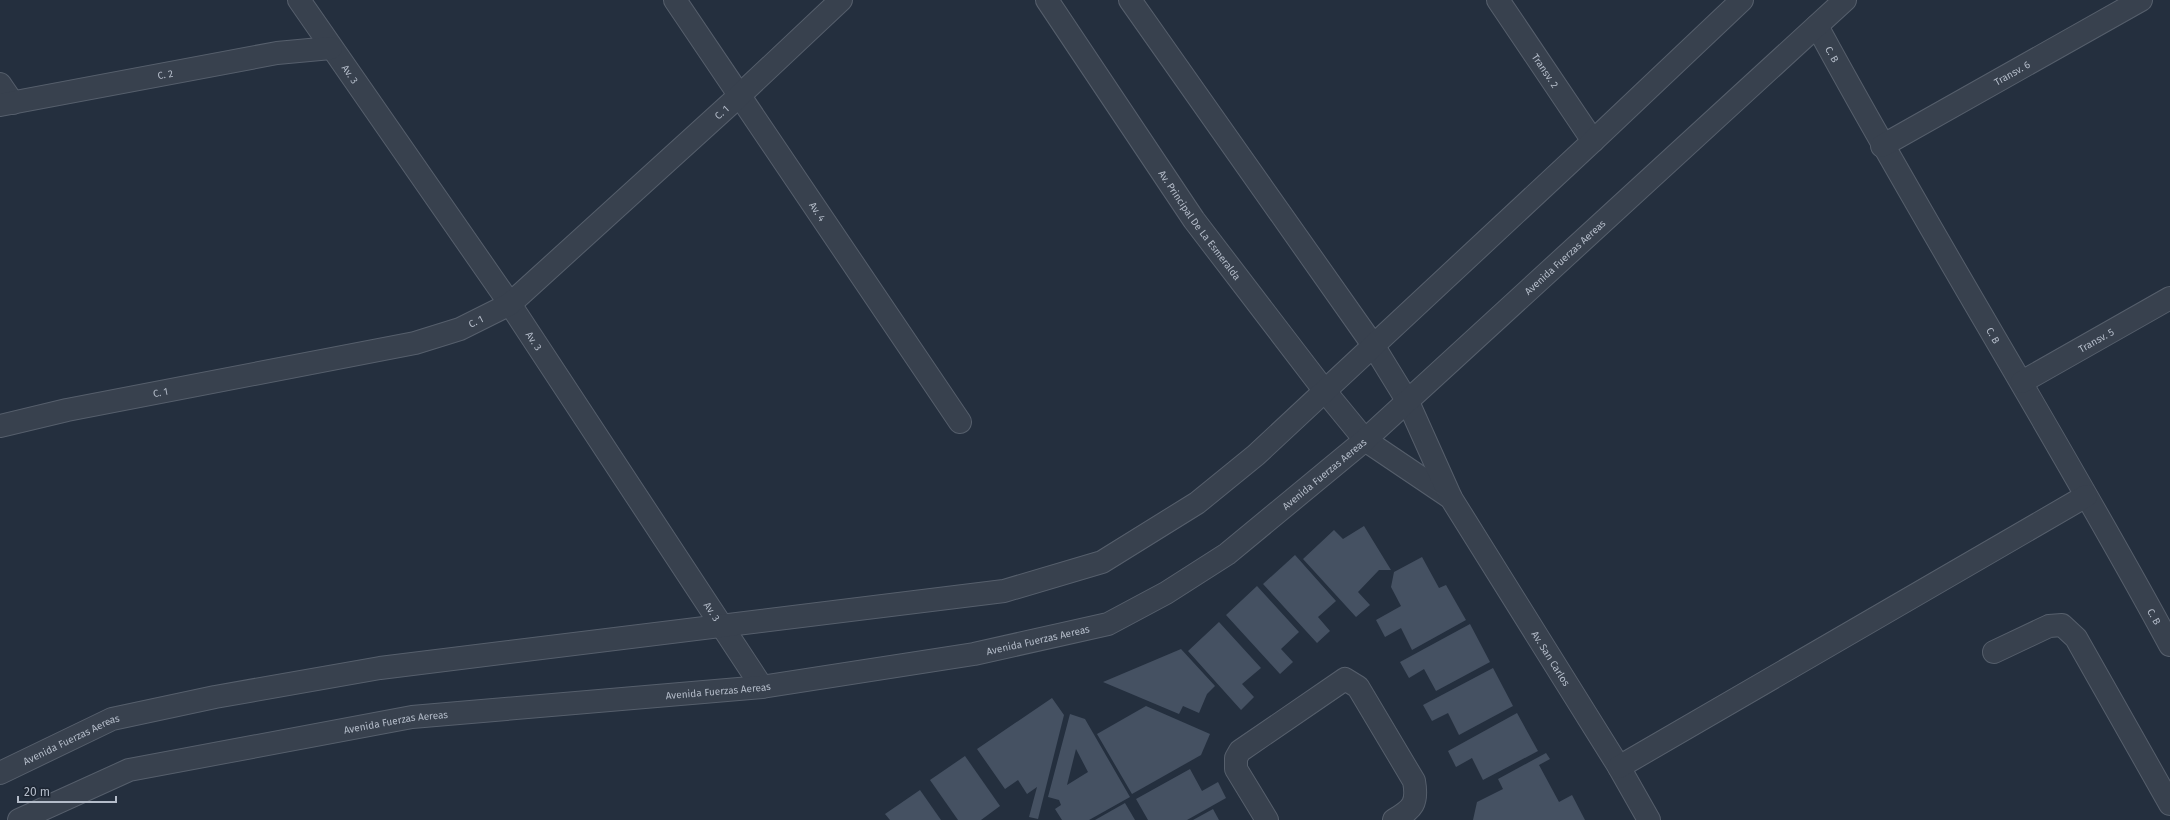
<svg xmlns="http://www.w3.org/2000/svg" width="2170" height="820" viewBox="0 0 2170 820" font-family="'Fira Sans',sans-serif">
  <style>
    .building { fill: #455162; fill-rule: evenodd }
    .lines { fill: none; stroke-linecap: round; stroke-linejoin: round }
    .street-casing { stroke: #565f6c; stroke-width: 24 }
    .street { stroke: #38414e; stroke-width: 22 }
    .labels { text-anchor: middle; stroke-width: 3.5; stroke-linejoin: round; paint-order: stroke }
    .street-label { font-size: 10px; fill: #b4bcc9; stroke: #1d2633 }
  </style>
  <rect width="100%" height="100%" fill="#242f3e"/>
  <g class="building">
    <path d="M1364,526l27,44h-12l-21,22 12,13 -14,12 -53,-58 31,-29 9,9z"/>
    <path d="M1295,555l41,46 -18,16 12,14 -13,12 -54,-59z"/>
    <path d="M1422,557l17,31 7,-3 20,35 -54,30 -11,-22 -16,9 -9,-17 25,-14 -10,-19 3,-15z"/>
    <path d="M1257,586l42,46 -18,17 12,13 -13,12 -54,-59z"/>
    <path d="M1219,622l42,46 -19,16 12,13 -13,13 -53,-59z"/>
    <path d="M1470,624l20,38 -54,29 -12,-22 -15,9 -9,-16z"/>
    <path d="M1181,649l34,37 -8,8 -8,19 -16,-7 -4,8 -76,-32z"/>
    <path d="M1493,668l20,38 -54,29 -11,-22 -16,8 -9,-16z"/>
    <path d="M1052,698l12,17 -26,104 -9,-2 8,-30 -10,7 -9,-14 -13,9 -28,-40z"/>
    <path d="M1146,706l64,28 -9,21 -69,39 -35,-60z"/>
    <path d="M1517,713l21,38 -55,29 -11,-22 -16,9 -8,-16z"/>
    <path d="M1070,714l15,5 45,78 -41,23h-27l-7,-11 6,-4 -2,-5 -11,-3zM1076,749l12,23 -21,13z"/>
    <path d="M1546,753l4,6 -11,6 20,37 13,-7 13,25h-112l4,-18 26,-13 -5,-10z"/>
    <path d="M965,756l35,50 -19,14h-23l-28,-40z"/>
    <path d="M1190,769l12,22 16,-9 8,16 -39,22h-39l-12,-21z"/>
    <path d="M920,790l21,30h-51l-5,-6z"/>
    <path d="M1125,803l10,17h-40z"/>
    <path d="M1213,809l6,11h-26z"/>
  </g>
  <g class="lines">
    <defs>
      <g id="street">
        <path id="s1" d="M299,0l211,304 252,383"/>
        <path id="s2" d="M675,0l285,422"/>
        <path id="s3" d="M1047,0l147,220 130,170 41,50 86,58"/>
        <path id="s4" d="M1130,0l243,345 35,57 43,96 168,269 30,53"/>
        <path id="s5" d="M1498,0l95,141"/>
        <path id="s6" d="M1817,26c113,209 240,410 353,619"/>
        <path d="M0,84l13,19"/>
        <path id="s7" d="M0,105l277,-52 54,-5"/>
        <path id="s8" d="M1882,146l259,-146"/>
        <path id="s9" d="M2022,382l148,-84"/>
        <path id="s10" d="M0,426l67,-16 348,-67 45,-14 50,-25 229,-208 102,-96"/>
        <path d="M1994,652l55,-26 13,-1 14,13 94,166"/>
        <path d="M1619,767l467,-271"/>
        <path id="s11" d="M0,773l112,-54 103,-22 165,-29 624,-77 98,-29 95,-59 59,-48 337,-314 149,-141"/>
        <path id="s12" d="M19,820l110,-50 283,-53 350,-30 212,-33 134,-30 58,-31 61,-39 138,-114 480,-440"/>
        <path d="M1267,820l-31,-51v-11l4,-7 105,-72 13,8 56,94c4,22 -1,28 -20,39"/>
      </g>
    </defs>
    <use href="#street" class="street-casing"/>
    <use href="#street" class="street"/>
  </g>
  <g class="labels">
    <g class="street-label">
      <text dy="4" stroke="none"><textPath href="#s6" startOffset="32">C. B</textPath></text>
      <text dy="4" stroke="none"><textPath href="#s5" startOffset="85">Transv. 2</textPath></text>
      <text dy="4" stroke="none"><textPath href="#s8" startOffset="149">Transv. 6</textPath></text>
      <text dy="4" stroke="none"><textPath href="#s7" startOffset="168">C. 2</textPath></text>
      <text dy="4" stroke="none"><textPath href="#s1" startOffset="90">Av. 3</textPath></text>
      <text dy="4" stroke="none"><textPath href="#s10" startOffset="812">C. 1</textPath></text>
      <text dy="4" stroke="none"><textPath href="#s2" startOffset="255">Av. 4</textPath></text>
      <text dy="4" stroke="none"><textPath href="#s3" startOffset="272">Av. Principal De La Esmeralda</textPath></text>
      <text dy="4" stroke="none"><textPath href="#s12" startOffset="1700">Avenida Fuerzas Aereas</textPath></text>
      <text dy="4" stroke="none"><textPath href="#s10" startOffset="488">C. 1</textPath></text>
      <text dy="4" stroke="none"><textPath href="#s6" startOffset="356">C. B</textPath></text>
      <text dy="4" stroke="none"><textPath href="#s9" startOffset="85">Transv. 5</textPath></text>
      <text dy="4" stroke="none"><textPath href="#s1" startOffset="414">Av. 3</textPath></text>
      <text dy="4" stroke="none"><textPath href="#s10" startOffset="164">C. 1</textPath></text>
      <text dy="4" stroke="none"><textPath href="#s12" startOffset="1376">Avenida Fuerzas Aereas</textPath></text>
      <text dy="4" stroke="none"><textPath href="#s1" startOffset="738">Av. 3</textPath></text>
      <text dy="4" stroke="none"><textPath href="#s6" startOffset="680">C. B</textPath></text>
      <text dy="4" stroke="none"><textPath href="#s12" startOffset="1040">Avenida Fuerzas Aereas</textPath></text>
      <text dy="4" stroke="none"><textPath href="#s4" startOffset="783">Av. San Carlos</textPath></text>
      <text dy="4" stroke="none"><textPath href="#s12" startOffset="716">Avenida Fuerzas Aereas</textPath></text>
      <text dy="4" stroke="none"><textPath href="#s12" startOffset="392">Avenida Fuerzas Aereas</textPath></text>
      <text dy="4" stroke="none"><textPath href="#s11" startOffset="79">Avenida Fuerzas Aereas</textPath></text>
    </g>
  </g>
  <path d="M18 796v6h98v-6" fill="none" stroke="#b4bcc9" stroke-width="2"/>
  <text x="24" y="796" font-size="12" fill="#b4bcc9" stroke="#1d2633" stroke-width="3" paint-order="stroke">20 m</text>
</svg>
